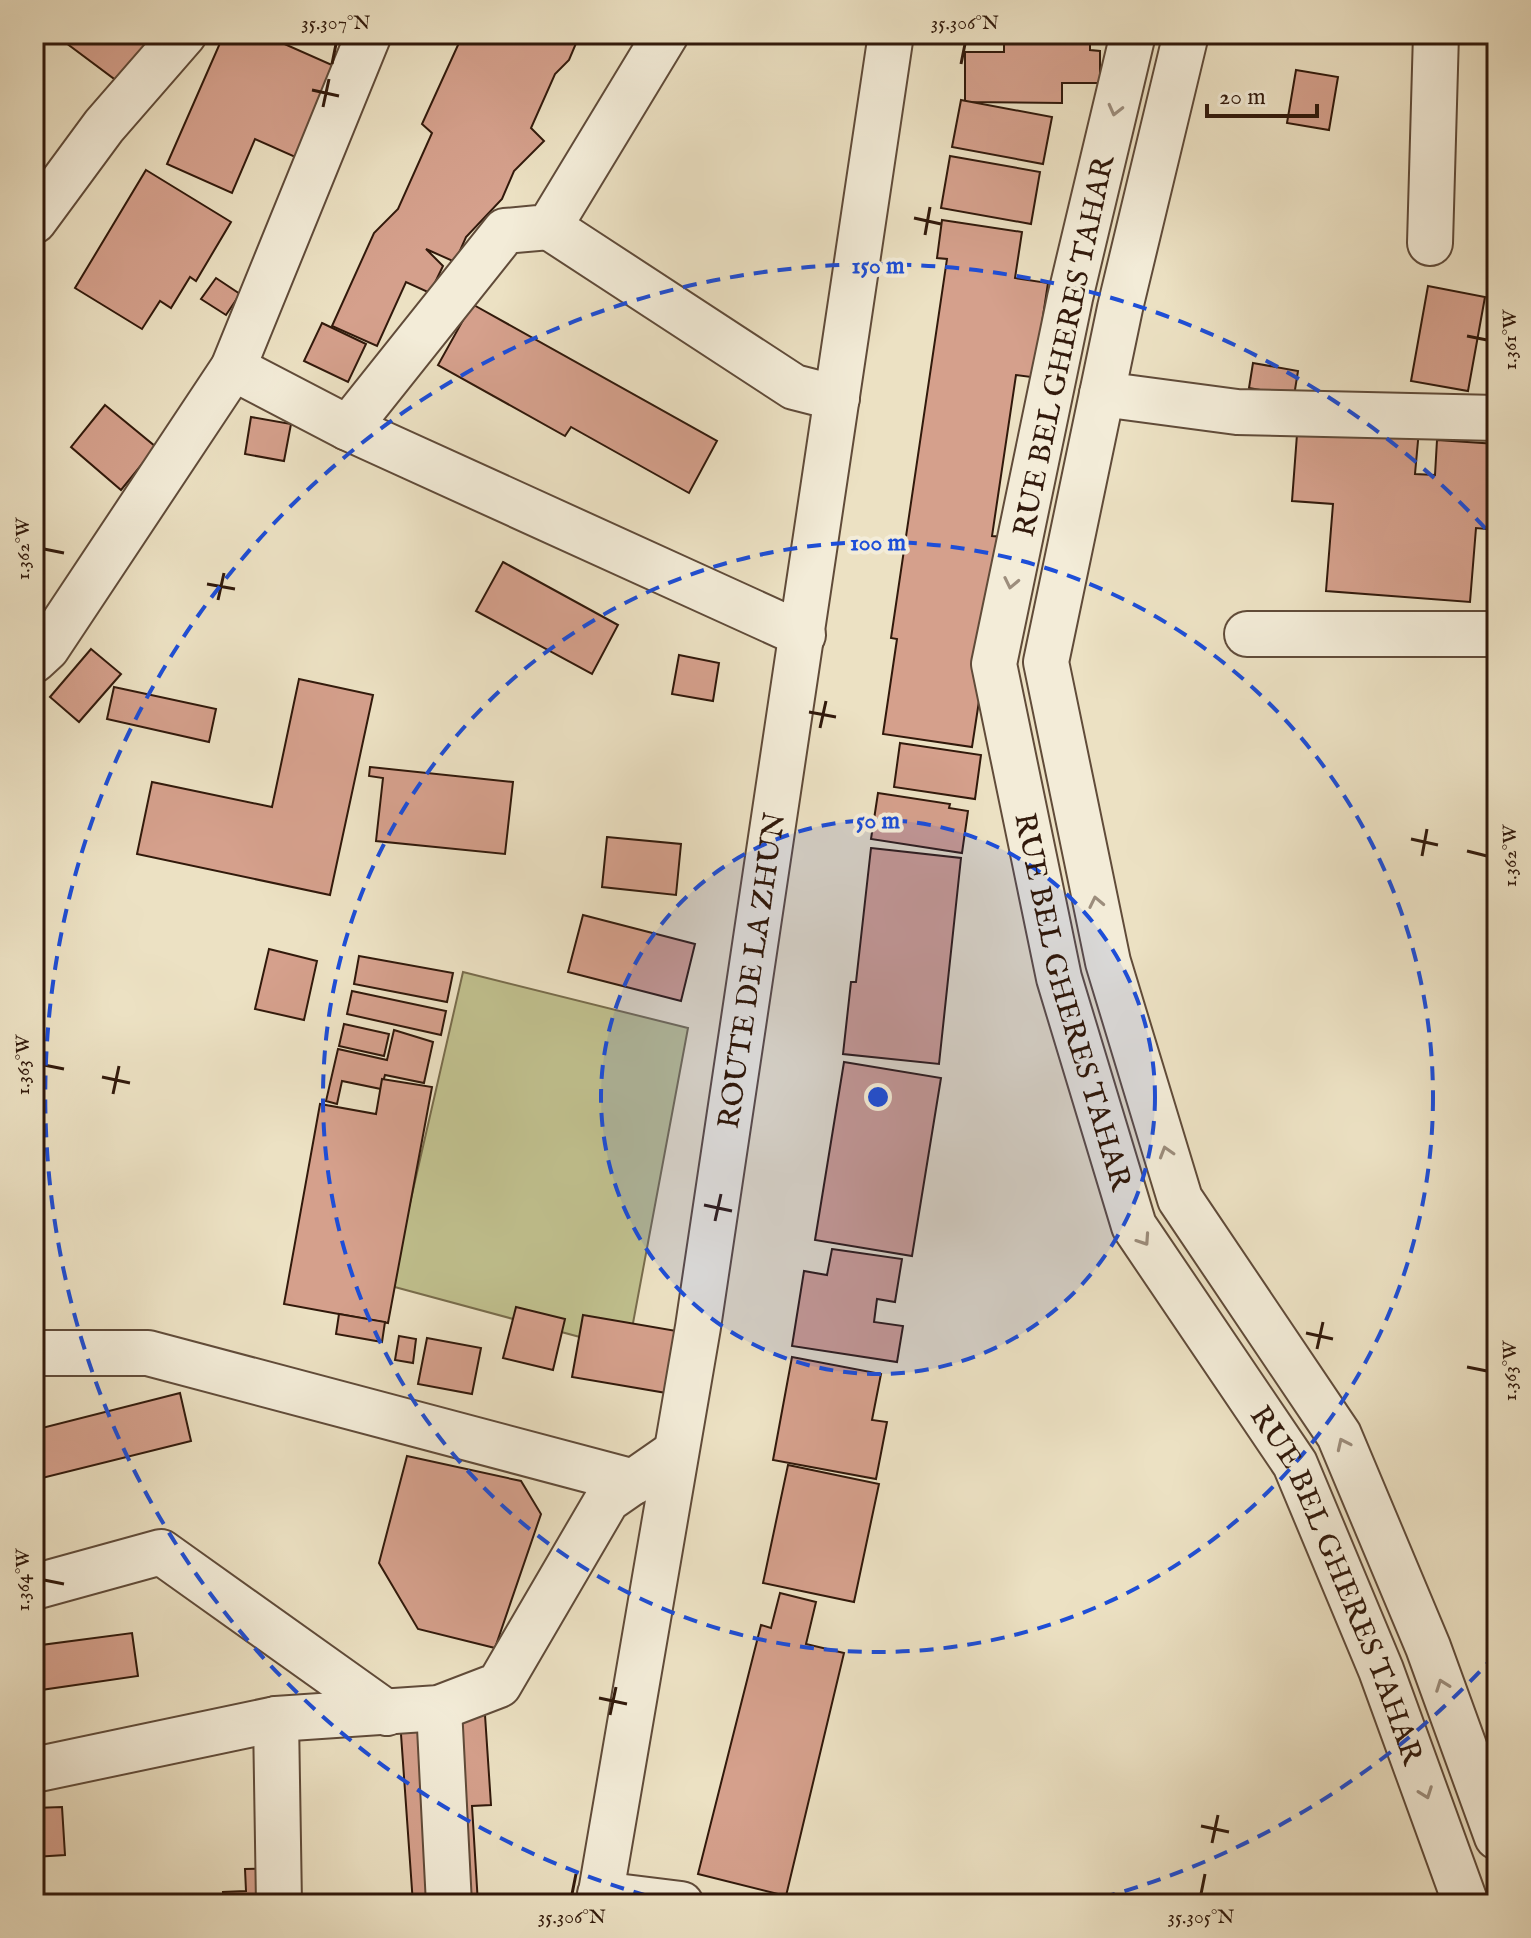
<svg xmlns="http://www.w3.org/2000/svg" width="1531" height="1938" viewBox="0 0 1531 1938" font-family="'IM FELL English',serif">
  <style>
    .green { fill: #c0c08e; stroke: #786c4c; stroke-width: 2 }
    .building { fill: #d5a08c; stroke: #31190b; stroke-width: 2 }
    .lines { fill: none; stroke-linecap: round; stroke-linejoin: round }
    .minor-casing { stroke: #604b39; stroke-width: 48 }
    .minor { stroke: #f3ecd8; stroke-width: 44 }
    .oneway { stroke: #9c8d7c }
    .ticks { fill: none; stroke: #31190b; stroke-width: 3 }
    .ring { fill: none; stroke: #1d4ed8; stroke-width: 4; stroke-dasharray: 14 10 }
    .labels { text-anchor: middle; stroke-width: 8; stroke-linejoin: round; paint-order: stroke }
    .street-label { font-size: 30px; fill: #31190b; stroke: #f3ecd8 }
    .centre { fill: #1d4ed8; stroke: #f3ecd8; stroke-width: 4 }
    .ring-label { font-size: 24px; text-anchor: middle; font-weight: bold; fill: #1d4ed8; stroke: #f3ecd8; stroke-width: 8; stroke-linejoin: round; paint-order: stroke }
    .neatline { fill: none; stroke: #31190b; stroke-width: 3 }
    .ticks-label { font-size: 20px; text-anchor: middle; fill: #31190b }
  </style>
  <rect width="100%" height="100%" fill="#ece1c3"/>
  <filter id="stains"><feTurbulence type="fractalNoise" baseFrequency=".0025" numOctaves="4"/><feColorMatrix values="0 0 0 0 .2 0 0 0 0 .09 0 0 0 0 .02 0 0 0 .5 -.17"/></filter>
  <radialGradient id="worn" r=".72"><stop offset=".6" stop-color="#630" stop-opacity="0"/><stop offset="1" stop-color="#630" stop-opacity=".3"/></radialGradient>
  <path class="green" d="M463,972l225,56 -60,322 -237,-64z"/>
  <g class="building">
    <path d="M54,34h109l-38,53z"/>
    <path d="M224,34h38l79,35 -39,91 -47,-21 -23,54 -65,-29z"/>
    <path d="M463,34h117l-11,26 -14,14 -24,54 13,13 -30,30 -12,28 -36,38 -11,25 -29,-13 17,17 -13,27 -24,-11 -29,64 -45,-20 42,-93 24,-24 34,-76 -10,-9z"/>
    <path d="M993,34h97v16l10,1v32h-38v20l-97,-1v-50h39v-18z"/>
    <path d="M1296,70l42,7 -9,53 -42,-7z"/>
    <path d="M961,100l91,17 -9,47 -91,-17z"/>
    <path d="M950,156l90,16 -9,52 -90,-16z"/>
    <path d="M146,170l85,52 -35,59 -6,-4 -19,31 -11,-7 -18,28 -67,-41z"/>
    <path d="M942,220l80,12 -7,46 33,5 -6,40 13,2 -9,54 -30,-4 -24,161 12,1 -32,210 -89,-13 14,-95 -6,-1 56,-379 -10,-1z"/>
    <path d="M216,278l24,16 -14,21 -25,-16z"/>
    <path d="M1428,286l57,11 -17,94 -57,-10z"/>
    <path d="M472,304l245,137 -28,52 -118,-66 -6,9 -127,-71z"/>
    <path d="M322,323l44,21 -18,38 -44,-21z"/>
    <path d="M1253,363l45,8 -4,25 -45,-8z"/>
    <path d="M105,405l51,42 -35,43 -50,-43z"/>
    <path d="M251,417l40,7 -7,37 -39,-7z"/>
    <path d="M1298,421l121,9 -4,44 20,1 2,-35 60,4v86l-21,-2 -6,74 -144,-11 7,-87 -41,-3z"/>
    <path d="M503,562l115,63 -26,49 -116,-63z"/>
    <path d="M91,649l30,25 -42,48 -29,-25z"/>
    <path d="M679,655l40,8 -6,38 -41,-7z"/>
    <path d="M299,679l74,16 -43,200 -193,-41 15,-72 120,25z"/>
    <path d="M114,687l102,22 -7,33 -102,-23z"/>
    <path d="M900,743l81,12 -6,44 -81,-12z"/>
    <path d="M370,767l143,15 -8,72 -129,-13 7,-63 -14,-2z"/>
    <path d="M878,793l72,11 -1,4 19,3 -6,42 -91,-14z"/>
    <path d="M607,837l74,7 -5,51 -74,-8z"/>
    <path d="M871,848l90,10 -22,206 -96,-10 8,-72h5z"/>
    <path d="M583,915l112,29 -14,57 -113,-29z"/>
    <path d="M269,949l48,12 -13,59 -49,-11z"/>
    <path d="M359,956l94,17 -6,29 -93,-18z"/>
    <path d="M352,991l94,20 -5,24 -94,-21z"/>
    <path d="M344,1024l45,10 -5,22 -45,-10z"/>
    <path d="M394,1030l39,12 -9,41 -39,-8 -4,14 -39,-8 -5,23 -11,-3 12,-52 49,11z"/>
    <path d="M844,1062l97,16 -29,178 -97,-16z"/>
    <path d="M382,1079l50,8 -44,236 -104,-19 36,-200 56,10z"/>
    <path d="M832,1249l70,10 -7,43 -18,-3 -3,23 29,4 -6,36 -105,-16 12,-75 23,4z"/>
    <path d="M516,1307l49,12 -12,51 -50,-12z"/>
    <path d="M339,1314l46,8 -3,20 -46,-8z"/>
    <path d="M583,1315l111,19 -10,62 -112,-19z"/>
    <path d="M399,1336l17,3 -3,24 -18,-3z"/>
    <path d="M427,1338l54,10 -9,46 -54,-10z"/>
    <path d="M792,1357l89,17 -9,46 15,2 -11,57 -103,-19z"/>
    <path d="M180,1393l11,48 -157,39v-50z"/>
    <path d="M407,1456l114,25 20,33 -46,134 -77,-19 -39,-66z"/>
    <path d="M788,1465l91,19 -25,118 -91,-19z"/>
    <path d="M780,1593l36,9 -10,42 38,9 -58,243 -88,-22 63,-249 10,3z"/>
    <path d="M132,1633l6,43 -104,15v-45z"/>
    <path d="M484,1700l7,105 -19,1 6,98h-65l-14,-198z"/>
    <path d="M62,1807l3,48 -31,2v-49z"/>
    <path d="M288,1868l1,36h-65l-1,-12 23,-1 -1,-22z"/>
  </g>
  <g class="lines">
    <defs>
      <g id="minor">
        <path d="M666,34l-117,193 -44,4 -157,197 455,207"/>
        <path id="s1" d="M1133,34l-63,264 -76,366 65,314 75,248 161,238 86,206 85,234"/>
        <path d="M1186,34l-66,274 -74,354 62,300 72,237 159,236 89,212 69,190"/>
        <path d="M34,221l70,-95 80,-92"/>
        <path d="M549,227l245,160 43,11"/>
        <path d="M1430,243l6,-209"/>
        <path d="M233,368l115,60"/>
        <path d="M1102,394l135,18 260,6"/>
        <path d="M1247,634h250"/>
        <path d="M34,660l13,-12 186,-280 136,-334"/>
        <path d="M34,1353h114l486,129"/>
        <path d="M34,1587l127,-35 226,161"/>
        <path d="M439,1708l10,196"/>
        <path d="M276,1719l3,185"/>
        <path d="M34,1770l242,-51 163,-11 60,-23 108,-185 69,-48"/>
        <path d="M600,1894l81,10"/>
        <path id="s2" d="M599,1904l99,-577 193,-1293"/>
      </g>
    </defs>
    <use href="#minor" class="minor-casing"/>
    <use href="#minor" class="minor"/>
  </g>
  <defs><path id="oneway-chevron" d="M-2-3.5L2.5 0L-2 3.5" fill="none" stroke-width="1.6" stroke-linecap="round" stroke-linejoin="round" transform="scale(2)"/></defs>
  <g class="oneway">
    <use href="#oneway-chevron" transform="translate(1115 110) rotate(104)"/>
    <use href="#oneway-chevron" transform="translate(1011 583) rotate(102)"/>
    <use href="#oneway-chevron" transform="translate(1096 902) rotate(-102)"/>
    <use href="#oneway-chevron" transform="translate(1166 1152) rotate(-107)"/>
    <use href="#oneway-chevron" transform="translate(1144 1240) rotate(56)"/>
    <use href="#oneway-chevron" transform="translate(1343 1444) rotate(-115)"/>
    <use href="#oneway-chevron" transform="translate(1442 1685) rotate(-110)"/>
    <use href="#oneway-chevron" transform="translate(1426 1793) rotate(70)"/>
  </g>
  <path class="ticks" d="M332,64l4,-20M961,64l4,-20M312,90l27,6M323,107l6,-28M914,218l27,6M925,235l5,-28M1467,336l20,4M44,549l20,4M207,584l28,5M218,600l6,-27M809,712l27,5M820,728l6,-27M1411,839l27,6M1467,851l20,5M1422,856l5,-27M44,1065l20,4M102,1077l28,6M113,1094l6,-28M704,1205l28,6M715,1221l6,-27M1306,1333l27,6M1317,1349l6,-27M1467,1367l20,4M44,1580l20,4M599,1698l28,6M610,1715l6,-28M1201,1826l28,6M1212,1843l6,-28M572,1894l4,-20M1201,1894l4,-20"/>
  <circle cx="878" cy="1097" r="277" fill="#1d4ed8" fill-opacity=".12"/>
  <g class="ring">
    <circle cx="878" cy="1097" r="277"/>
    <circle cx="878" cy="1097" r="555"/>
    <path d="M1496 1654A832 832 0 0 1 1086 1902M670 1902A832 832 0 1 1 1496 540"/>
  </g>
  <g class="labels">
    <g class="street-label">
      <text transform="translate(1063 346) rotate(-78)" y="10">RUE BEL GHERES TAHAR</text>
      <text dy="10" stroke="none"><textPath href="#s2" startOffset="946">ROUTE DE LA ZHUN</textPath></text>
      <text dy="10" stroke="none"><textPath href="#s1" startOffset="992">RUE BEL GHERES TAHAR</textPath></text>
      <text dy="10" stroke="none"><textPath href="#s1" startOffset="1640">RUE BEL GHERES TAHAR</textPath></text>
    </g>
  </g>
  <circle cx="878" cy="1097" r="12" class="centre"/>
  <g class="ring-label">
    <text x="878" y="273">150 m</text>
    <text x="878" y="550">100 m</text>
    <text x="878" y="828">50 m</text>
  </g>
  <rect width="1531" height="1938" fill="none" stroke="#ece1c3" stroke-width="88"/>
  <path d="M1207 104v12h110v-12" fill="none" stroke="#31190b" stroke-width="4"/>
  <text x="1219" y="104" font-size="24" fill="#31190b" stroke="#f3ecd8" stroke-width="6" paint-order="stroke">20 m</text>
  <rect x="44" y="44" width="1443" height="1850" class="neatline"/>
  <g class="ticks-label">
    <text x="336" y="29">35.307°N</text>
    <text x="965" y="29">35.306°N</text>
    <text transform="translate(1509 340) rotate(-90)" y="7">1.361°W</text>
    <text transform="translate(22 549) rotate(-90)" y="7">1.362°W</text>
    <text transform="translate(1509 856) rotate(-90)" y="7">1.362°W</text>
    <text transform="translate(22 1065) rotate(-90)" y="7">1.363°W</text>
    <text transform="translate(1509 1371) rotate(-90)" y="7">1.363°W</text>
    <text transform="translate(22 1580) rotate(-90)" y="7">1.364°W</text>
    <text x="572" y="1923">35.306°N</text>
    <text x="1201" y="1923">35.305°N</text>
  </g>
  <rect width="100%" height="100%" filter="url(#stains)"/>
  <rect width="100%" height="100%" fill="url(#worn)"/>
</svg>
